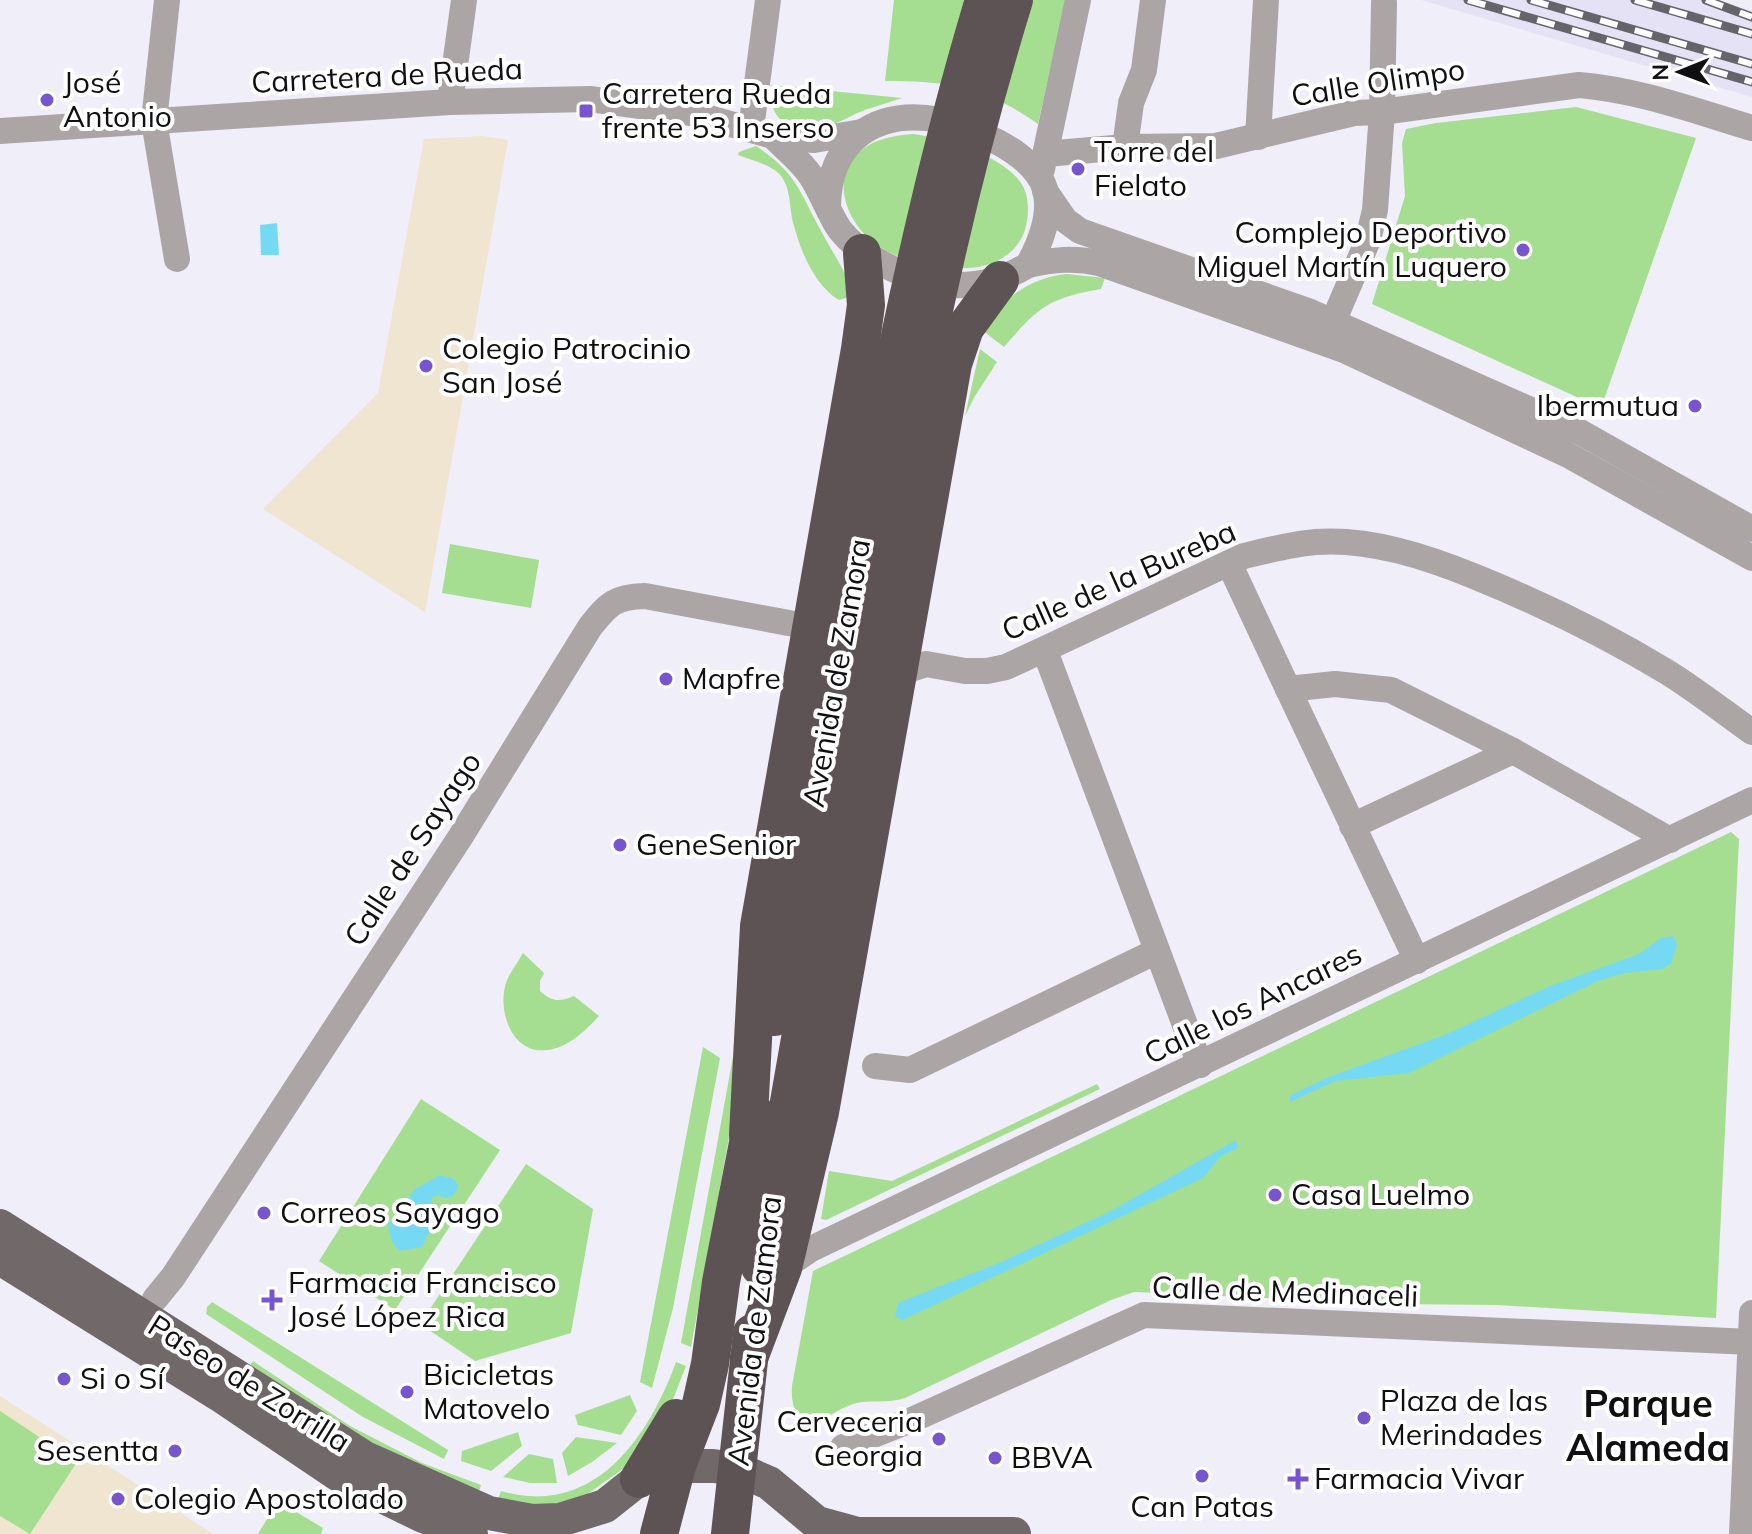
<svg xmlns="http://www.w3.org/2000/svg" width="1752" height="1534" viewBox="0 0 1752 1534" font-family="Mulish,sans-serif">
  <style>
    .built { fill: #e5e2f5 }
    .education { fill: #efe5d0 }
    .green { fill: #a5de90 }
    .water { fill: #75d9f4 }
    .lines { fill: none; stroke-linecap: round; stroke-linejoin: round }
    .minor { stroke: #aba5a6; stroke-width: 26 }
    .major { stroke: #71686a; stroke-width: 34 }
    .highway { stroke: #5d5254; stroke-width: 38 }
    .rail-casing { stroke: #65646a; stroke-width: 9 }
    .rail { stroke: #fff; stroke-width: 6; stroke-dasharray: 18; stroke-linecap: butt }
    .highway-bridge { stroke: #5d5254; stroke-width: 38 }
    .poi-dot { fill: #7655cf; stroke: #fff; stroke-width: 3 }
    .labels { text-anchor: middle; stroke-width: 8; stroke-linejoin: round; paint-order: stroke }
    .street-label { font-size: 30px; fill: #101013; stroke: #fff }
    .poi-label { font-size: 30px; fill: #101013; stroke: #fff; text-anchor: start }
    .district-label { font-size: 38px; font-weight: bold; fill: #101013; stroke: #fff }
  </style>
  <rect width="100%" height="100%" fill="#f0eef9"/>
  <path class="built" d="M1421,0h291l40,11v86z"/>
  <g class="education">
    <path d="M482,136l26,4 -83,472 -162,-103 115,-116 46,-254z"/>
    <path d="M0,1396l104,67 109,71h-213z"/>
  </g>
  <g class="green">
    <path d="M894,0h172l-28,124c-54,-38 -90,-43 -153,-43z"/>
    <path d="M771,85l131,13c-12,4 -25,8 -37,12 -12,4 -23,12 -35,15 -35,9 -63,0 -59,-40z"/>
    <path d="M1576,107l120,31 -95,270 -229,-104 33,-108 -3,-53 4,-14 30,-6z"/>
    <path d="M912,134c33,4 90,21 109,49 9,13 8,33 4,47 -6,18 -21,30 -39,35 -15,5 -33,3 -48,1 -19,-3 -42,-8 -58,-19 -29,-18 -52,-63 -23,-93 16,-15 35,-18 55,-20z"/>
    <path d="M756,146c40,27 42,42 64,83 12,23 26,41 33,67l-14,4c-24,-14 -38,-48 -45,-74 -6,-19 -1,-45 -21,-57 -10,-6 -24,-10 -35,-14l1,-3z"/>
    <path d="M1067,274l38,4 -4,11c-52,9 -63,18 -97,58l-26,-20c25,-27 52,-50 89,-53z"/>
    <path d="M980,349l17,13 -22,34 -10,20z"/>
    <path d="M450,544l89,16 -8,48 -89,-15z"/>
    <path d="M1731,832l8,7 -23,479 -219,-13 -102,-1 -261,-12 -23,8 -206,98c-17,6 -35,1 -52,6 -16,5 -27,16 -42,20 -17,-7 -20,-21 -19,-38l21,-115z"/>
    <path d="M523,953l21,20 -4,8v10c12,11 20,11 34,5l25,20c-14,15 -31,32 -52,34 -36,5 -51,-42 -40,-70 4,-9 11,-18 16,-27z"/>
    <path d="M748,974l-8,103 -49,270 -10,-4z"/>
    <path d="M703,1047l17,11 -47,250 -21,80 -12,-6z"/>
    <path d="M1097,1084l3,5 -274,131 -5,-1 8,-48 63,10z"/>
    <path d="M421,1099l79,51 -105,160 -76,-49z"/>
    <path d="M526,1164l67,45 -22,124 -96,28 -55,-37z"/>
    <path d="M212,1302l236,148 -4,9 -81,-42 -157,-103 1,-7z"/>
    <path d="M253,1361l97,65 72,37 59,22 -4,13 -55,-21 -175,-107z"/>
    <path d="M676,1362l10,4 -16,41 -40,57 -44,31 -31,12 -58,-5 4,-11c92,27 147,-52 175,-129z"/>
    <path d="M630,1395l7,16 -16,24 -43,-10 -3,-10z"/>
    <path d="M0,1411l77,51 -47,72 -30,-18z"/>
    <path d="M518,1432l4,14 -31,25 -30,-10 1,-10z"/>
    <path d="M576,1437l41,6 -25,19 -24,14 -6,-23z"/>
    <path d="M529,1454l24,5 4,24h-27l-27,-6z"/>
    <path d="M278,1501l45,27 -2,6h-63z"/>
  </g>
  <g class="water">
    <path d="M277,223l2,32h-18l-1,-30z"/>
    <path d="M1673,936l4,8 -6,20 -9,5 -38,4 -26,8 -189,92 -74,8 -45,21 -1,-6 37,-18 121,-44 103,-48 89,-32 22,-16z"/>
    <path d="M1236,1140l2,8 -17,8 -18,22 -292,138 -8,4 -8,-4 3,-13 103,-41 108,-50z"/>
    <path d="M440,1175l14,4 4,6c-3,12 -9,16 -20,10l-6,2 -2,33 -8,17 -23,4 -8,-11 -3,-16 27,-35z"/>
  </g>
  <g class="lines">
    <g class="minor">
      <path d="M167,0l-13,121 23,138"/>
      <path d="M450,102l14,-102"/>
      <path d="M751,129l17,-129"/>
      <path d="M0,131l450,-29 140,-3 101,14 82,23 41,4 48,-8"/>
      <path d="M773,136c12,13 28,25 38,40 11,17 18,38 29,54 12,15 26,25 43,34 48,26 97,30 145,1 12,-21 24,-51 17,-76 -7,-24 -37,-43 -58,-52 -16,-7 -30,-14 -47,-17 -64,-12 -111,20 -112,86"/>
      <path d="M1258,137l8,-137"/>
      <path d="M1125,147l6,-44 13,-33 9,-70"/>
      <path d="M1046,154l79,-7 91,-1 138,-33 28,-1 197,-27c60,5 116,26 173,43"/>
      <path d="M1042,169l36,-169"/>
      <path d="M1045,191l20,29 15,11 228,80 272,121 172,97"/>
      <path d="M1028,265c24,-5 46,-8 71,-2l245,87 224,105 184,103"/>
      <path d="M1333,322l35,-82 7,-30 7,-98 2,-109"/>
      <path d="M1229,563l59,126"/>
      <path d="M1045,651l155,414"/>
      <path d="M898,673l28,-9 39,7h22l19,-4 238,-111c24,-6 48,-12 72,-14 54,-4 111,15 160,35 66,27 130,58 191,95 29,18 57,40 85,60"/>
      <path d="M1513,751l157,89"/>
      <path d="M1352,826l161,-75 -122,-61 -56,-6 -47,5 129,272"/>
      <path d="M875,1066l35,4 247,-119"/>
      <path d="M783,1268l28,-19 941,-449"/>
      <path d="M155,1299l18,-22 288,-441 129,-209c19,-24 25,-30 55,-31l165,31"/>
      <path d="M843,1447l71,-28 230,-104 608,27"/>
      <path d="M1742,1534l10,-221"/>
    </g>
    <g class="major">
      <path d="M0,1226l365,232 124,55 43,8 28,-1 45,-14 34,-27 38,-13h36l24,3 32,14 48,40 40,11h157"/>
      <path d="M0,1258l220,137 119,80 82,40 50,19"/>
    </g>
    <g class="highway">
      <path d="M775,1017l48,-269"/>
      <path d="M748,1135l11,-209 101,-577 6,-44 -4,-52"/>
      <path d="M760,1267l90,-513"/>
      <path d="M749,1358l34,-90 37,-156 133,-748 12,-36 35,-48"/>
      <path d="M639,1479l37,-61"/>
      <path d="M659,1534l18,-68 24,-62 9,-40 11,-82 33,-170"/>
      <path d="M730,1534l22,-201"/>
    </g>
    <defs>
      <g id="rail">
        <path d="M1468,0l284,82"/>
        <path d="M1531,0l221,64"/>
        <path d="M1635,0l117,34"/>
        <path d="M1706,0l46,17"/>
      </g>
    </defs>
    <use href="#rail" class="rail-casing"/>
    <use href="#rail" class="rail"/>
    <g class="highway-bridge">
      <path d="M823,748c45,-251 87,-503 161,-748"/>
      <path d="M850,754c46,-255 87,-505 164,-754"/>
    </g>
  </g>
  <g class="poi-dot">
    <circle cx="47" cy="100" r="8"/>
    <rect x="578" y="103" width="16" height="16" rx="4"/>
    <circle cx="1078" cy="169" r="8"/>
    <circle cx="1523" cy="250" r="8"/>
    <circle cx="426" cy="366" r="8"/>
    <circle cx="1695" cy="406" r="8"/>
    <circle cx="666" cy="679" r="8"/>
    <circle cx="620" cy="845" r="8"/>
    <circle cx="1275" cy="1195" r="8"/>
    <circle cx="264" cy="1213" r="8"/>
    <path d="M268 1288h8v8h8v8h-8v8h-8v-8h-8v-8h8z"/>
    <circle cx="64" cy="1379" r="8"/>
    <circle cx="407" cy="1392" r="8"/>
    <circle cx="1364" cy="1418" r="8"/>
    <circle cx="939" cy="1439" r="8"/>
    <circle cx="175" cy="1451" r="8"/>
    <circle cx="995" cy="1458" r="8"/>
    <circle cx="1202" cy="1476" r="8"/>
    <path d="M1294 1467h8v8h8v8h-8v8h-8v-8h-8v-8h8z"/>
    <circle cx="118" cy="1499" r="8"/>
  </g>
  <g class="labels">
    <g class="street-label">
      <text transform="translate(387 76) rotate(-3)" y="10">Carretera de Rueda</text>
      <text transform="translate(1378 83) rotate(-9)" y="10">Calle Olimpo</text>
      <text transform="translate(1119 581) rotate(-24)" y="10">Calle de la Bureba</text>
      <text transform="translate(837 673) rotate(-80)" y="10">Avenida de Zamora</text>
      <text transform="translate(413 849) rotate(-57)" y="10">Calle de Sayago</text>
      <text transform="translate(1253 1004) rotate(-26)" y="10">Calle los Ancares</text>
      <text transform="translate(1285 1292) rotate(2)" y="10">Calle de Medinaceli</text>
      <text transform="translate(755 1331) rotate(-83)" y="10">Avenida de Zamora</text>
      <text transform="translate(249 1384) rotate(32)" y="10">Paseo de Zorrilla</text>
    </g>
    <g class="poi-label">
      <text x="63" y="93">José<tspan x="63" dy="34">Antonio</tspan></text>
      <text x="602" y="104">Carretera Rueda<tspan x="602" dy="34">frente 53 Inserso</tspan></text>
      <text x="1094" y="162">Torre del<tspan x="1094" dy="34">Fielato</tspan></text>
      <text x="1507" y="243" text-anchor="end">Complejo Deportivo<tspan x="1507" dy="34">Miguel Martín Luquero</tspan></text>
      <text x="442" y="359">Colegio Patrocinio<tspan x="442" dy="34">San José</tspan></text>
      <text x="1679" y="416" text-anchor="end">Ibermutua</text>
      <text x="682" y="689">Mapfre</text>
      <text x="636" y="855">GeneSenior</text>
      <text x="1291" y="1205">Casa Luelmo</text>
      <text x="280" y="1223">Correos Sayago</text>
      <text x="288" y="1293">Farmacia Francisco<tspan x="288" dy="34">José López Rica</tspan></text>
      <text x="423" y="1385">Bicicletas<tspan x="423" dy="34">Matovelo</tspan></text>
      <text x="80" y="1389">Si o Sí</text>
      <text x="1380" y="1411">Plaza de las<tspan x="1380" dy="34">Merindades</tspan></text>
      <text x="923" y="1432" text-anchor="end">Cerveceria<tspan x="923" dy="34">Georgia</tspan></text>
      <text x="159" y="1461" text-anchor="end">Sesentta</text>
      <text x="1011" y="1468">BBVA</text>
      <text x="1314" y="1489">Farmacia Vivar</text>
      <text x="134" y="1509">Colegio Apostolado</text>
      <text x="1202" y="1517" text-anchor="middle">Can Patas</text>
    </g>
    <g class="district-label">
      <text x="1648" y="1417">Parque<tspan x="1648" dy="44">Alameda</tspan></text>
    </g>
  </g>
  <g transform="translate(1680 72) rotate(269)" stroke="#ffffff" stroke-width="6" paint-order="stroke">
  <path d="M0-6L14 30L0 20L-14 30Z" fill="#101013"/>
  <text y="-12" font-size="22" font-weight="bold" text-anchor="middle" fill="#101013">N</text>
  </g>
</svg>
